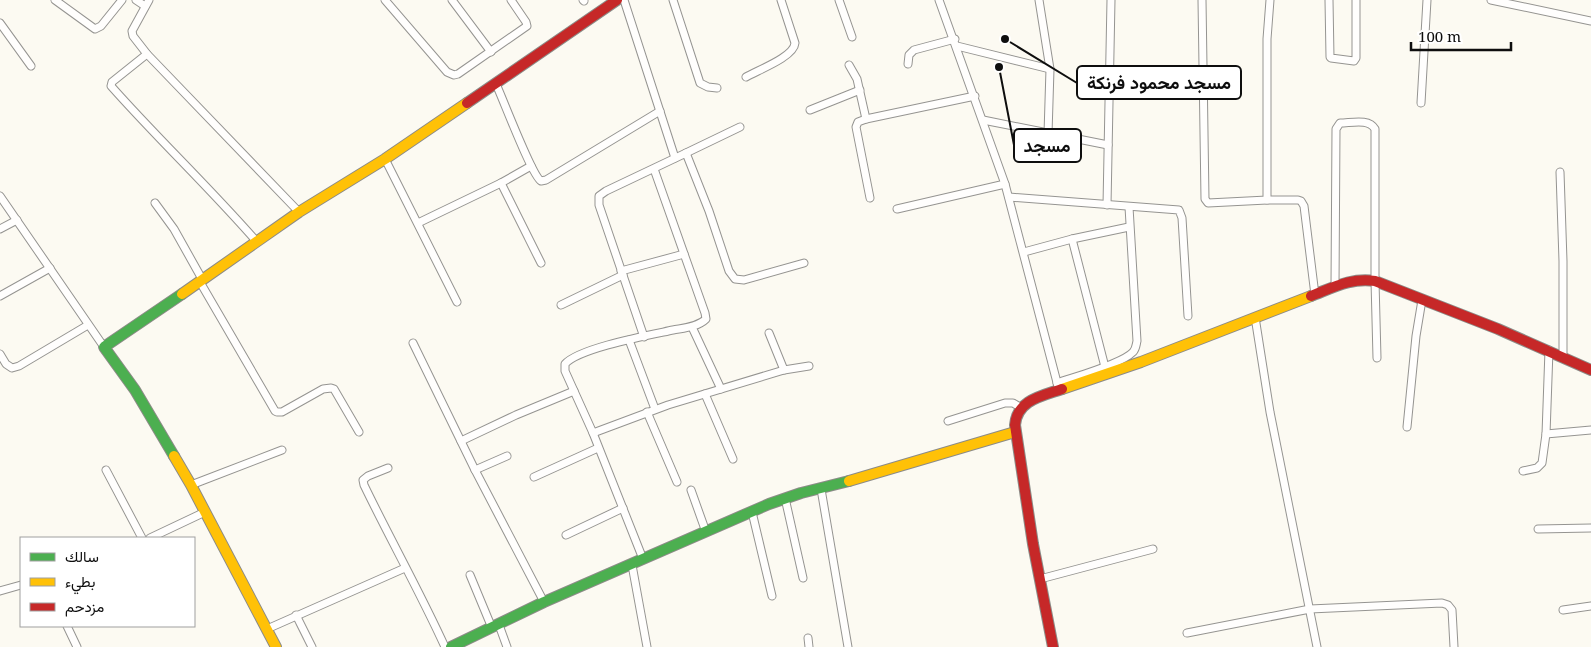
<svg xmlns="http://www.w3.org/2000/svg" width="1591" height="647" viewBox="0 0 1591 647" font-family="'Noto Serif',Vazirmatn,serif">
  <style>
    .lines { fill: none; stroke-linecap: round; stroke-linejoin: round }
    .street-casing { stroke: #959491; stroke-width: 9 }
    .fast-casing { stroke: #8c8b87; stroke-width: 12 }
    .slow-casing { stroke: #8c8b87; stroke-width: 12 }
    .jam-casing { stroke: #8c8b87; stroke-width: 12 }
    .street { stroke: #fffefd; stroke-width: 7 }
    .fast { stroke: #4caf50; stroke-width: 10 }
    .slow { stroke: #ffc107; stroke-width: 10 }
    .jam { stroke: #c62828; stroke-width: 10 }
    .leader { fill: none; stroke: #0e0e0e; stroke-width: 2 }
    .callout-dot { fill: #0e0e0e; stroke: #fff; stroke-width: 2 }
    .callout { fill: #fff; stroke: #0e0e0e; stroke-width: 2 }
    .callout-label { font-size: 18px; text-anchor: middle; font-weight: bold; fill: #0e0e0e }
  </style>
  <rect width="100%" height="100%" fill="#fcfaf2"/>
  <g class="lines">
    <defs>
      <g id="street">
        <path d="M55,0l40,29 6,-3 21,-26"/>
        <path d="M136,0l9,6"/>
        <path d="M149,0l-17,31 1,5 14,18 152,158"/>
        <path d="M385,0l62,72 7,3 4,-1 69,-48 -1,-4 -15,-22"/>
        <path d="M452,0l39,52"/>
        <path d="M583,0l1,1"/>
        <path d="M624,0l51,158"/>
        <path d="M673,0l27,83 8,4 9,1"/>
        <path d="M839,0l13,37"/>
        <path d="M939,0l66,184 54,206"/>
        <path d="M1039,0l11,69 -2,65"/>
        <path d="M1202,0l3,199 3,4 59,-3v-161l3,-39"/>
        <path d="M1329,0l1,57 1,1 23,3 2,-3v-58"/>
        <path d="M1491,0l100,21"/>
        <path d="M0,23l31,43"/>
        <path d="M957,46l93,23"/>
        <path d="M147,54l-35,28 -1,4c47,53 99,102 146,156"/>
        <path d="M908,64l1,-9 5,-5 41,-11"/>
        <path d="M849,65l8,14 9,40"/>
        <path d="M746,77c12,-7 48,-20 49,-34l-14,-43"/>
        <path d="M496,84c7,15 36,92 45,97l5,-1 114,-69"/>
        <path d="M1421,103l6,-103"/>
        <path d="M810,110l50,-20"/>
        <path d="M983,120l125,25"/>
        <path d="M686,153l54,-26"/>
        <path d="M385,159l72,143"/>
        <path d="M1560,172l3,89v96"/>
        <path d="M501,183l40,80"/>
        <path d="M0,196l104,151"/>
        <path d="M1009,197l170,13 3,8 6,98"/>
        <path d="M870,198l-14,-71 2,-5 8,-3 109,-23"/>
        <path d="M1267,200h31l3,1 3,5 11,89"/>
        <path d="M155,203l19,26 28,50"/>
        <path d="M1107,205l4,-205"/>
        <path d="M897,209l108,-25"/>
        <path d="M418,223l83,-40 30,-17"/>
        <path d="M0,229l17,-9"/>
        <path d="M1072,239l33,128"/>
        <path d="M1024,252l48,-13 57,-12"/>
        <path d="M621,271l63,-17"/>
        <path d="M200,282l75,129 2,1h5l41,-23 8,-1 3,1 25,43"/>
        <path d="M1335,287l1,-158 4,-6c11,0 29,-5 35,6v152l2,77"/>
        <path d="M0,296l50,-28"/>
        <path d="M561,305l62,-30"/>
        <path d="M1255,317l15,95 47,235"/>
        <path d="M692,327l29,62"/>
        <path d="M769,333l15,37"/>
        <path d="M644,337l-45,-132v-9l7,-5 80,-38 23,58 20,60 6,8 9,1 60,-17"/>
        <path d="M629,340l26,69"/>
        <path d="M413,343l62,127 69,132"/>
        <path d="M0,354l6,10 6,4 7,-2 69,-41"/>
        <path d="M1057,383c17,-6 65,-19 76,-31 3,-3 3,-7 4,-11l-8,-134"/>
        <path d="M705,394l28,65"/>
        <path d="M647,412l30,70"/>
        <path d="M948,421l57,-18h8l7,4"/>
        <path d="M1407,427l9,-91 6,-36"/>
        <path d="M593,433l75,-28 116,-35 25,-4"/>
        <path d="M1546,434l45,-4"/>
        <path d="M461,441l55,-26 58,-24"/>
        <path d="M388,468l-20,8 -5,4 1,5c26,54 56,107 81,162"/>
        <path d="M106,470l36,68"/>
        <path d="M475,470l32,-14"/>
        <path d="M1523,471l14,-3 5,-5 4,-29 3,-84"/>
        <path d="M534,477l64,-29"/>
        <path d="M191,485l91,-35"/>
        <path d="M821,489l27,158"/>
        <path d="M691,490l15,42"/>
        <path d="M785,498l18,80"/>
        <path d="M752,512l20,84"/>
        <path d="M1538,529l53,-1"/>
        <path d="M566,535l57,-27"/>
        <path d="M150,538l55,-26"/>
        <path d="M643,559l-50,-126 -28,-62v-7c14,-16 85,-29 108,-34 10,-2 25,-3 33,-11l-1,-6 -51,-144"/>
        <path d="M632,565l15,82"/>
        <path d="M470,575l22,53"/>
        <path d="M1040,579l113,-30"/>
        <path d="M0,591l21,-6"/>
        <path d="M1563,610l28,-4"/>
        <path d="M296,615l16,32"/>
        <path d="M499,625l8,22"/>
        <path d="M67,626l10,21"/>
        <path d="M267,629l138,-61"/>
        <path d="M1187,633l123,-24 132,-6 6,2 4,5 2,37"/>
        <path d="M808,638l1,9"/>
      </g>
      <g id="fast">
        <path d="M174,456l-39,-66 -31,-43 78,-53"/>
        <path d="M451,647l93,-45 225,-98 32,-11 48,-12"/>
      </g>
      <g id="slow">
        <path d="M182,294l117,-82 86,-53 82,-56"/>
        <path d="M1062,389l79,-27 170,-66"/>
        <path d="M174,456l17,29 85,162"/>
        <path d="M849,481l166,-49"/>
      </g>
      <g id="jam">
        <path d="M467,103l150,-103"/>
        <path d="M1311,296c21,-8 41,-19 64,-15l123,48 93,41"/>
        <path d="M1053,647l-20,-103 -18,-119c2,-25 27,-29 47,-36"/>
      </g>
    </defs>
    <use href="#street" class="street-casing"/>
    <use href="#fast" class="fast-casing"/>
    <use href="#slow" class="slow-casing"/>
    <use href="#jam" class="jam-casing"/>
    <use href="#street" class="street"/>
    <use href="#fast" class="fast"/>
    <use href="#slow" class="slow"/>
    <use href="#jam" class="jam"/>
  </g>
  <path class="leader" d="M1005 39L1077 83M999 67L1014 145"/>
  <g class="callout-dot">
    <circle cx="1005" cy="39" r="5"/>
    <circle cx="999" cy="67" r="5"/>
  </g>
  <g class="callout">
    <rect x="1077" y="66" width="164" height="33" rx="5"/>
    <rect x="1014" y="129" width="67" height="33" rx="5"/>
  </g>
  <g class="callout-label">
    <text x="1159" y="89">مسجد محمود فرنكة</text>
    <text x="1047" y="152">مسجد</text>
  </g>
  <rect x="20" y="537" width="175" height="90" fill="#ffffff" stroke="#9f9f9f"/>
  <rect x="30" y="553" width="25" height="8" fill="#4caf50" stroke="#9f9f9f"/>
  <text x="65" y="562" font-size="15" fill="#0e0e0e">سالك</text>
  <rect x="30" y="578" width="25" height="8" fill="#ffc107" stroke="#9f9f9f"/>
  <text x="65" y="587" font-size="15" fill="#0e0e0e">بطيء</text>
  <rect x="30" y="603" width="25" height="8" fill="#c62828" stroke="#9f9f9f"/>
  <text x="65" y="612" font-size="15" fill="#0e0e0e">مزدحم</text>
  <path d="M1411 42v8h100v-8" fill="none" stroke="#0e0e0e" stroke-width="2.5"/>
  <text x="1418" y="42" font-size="15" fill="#0e0e0e" stroke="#ffffff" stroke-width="4" paint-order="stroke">100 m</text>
</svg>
